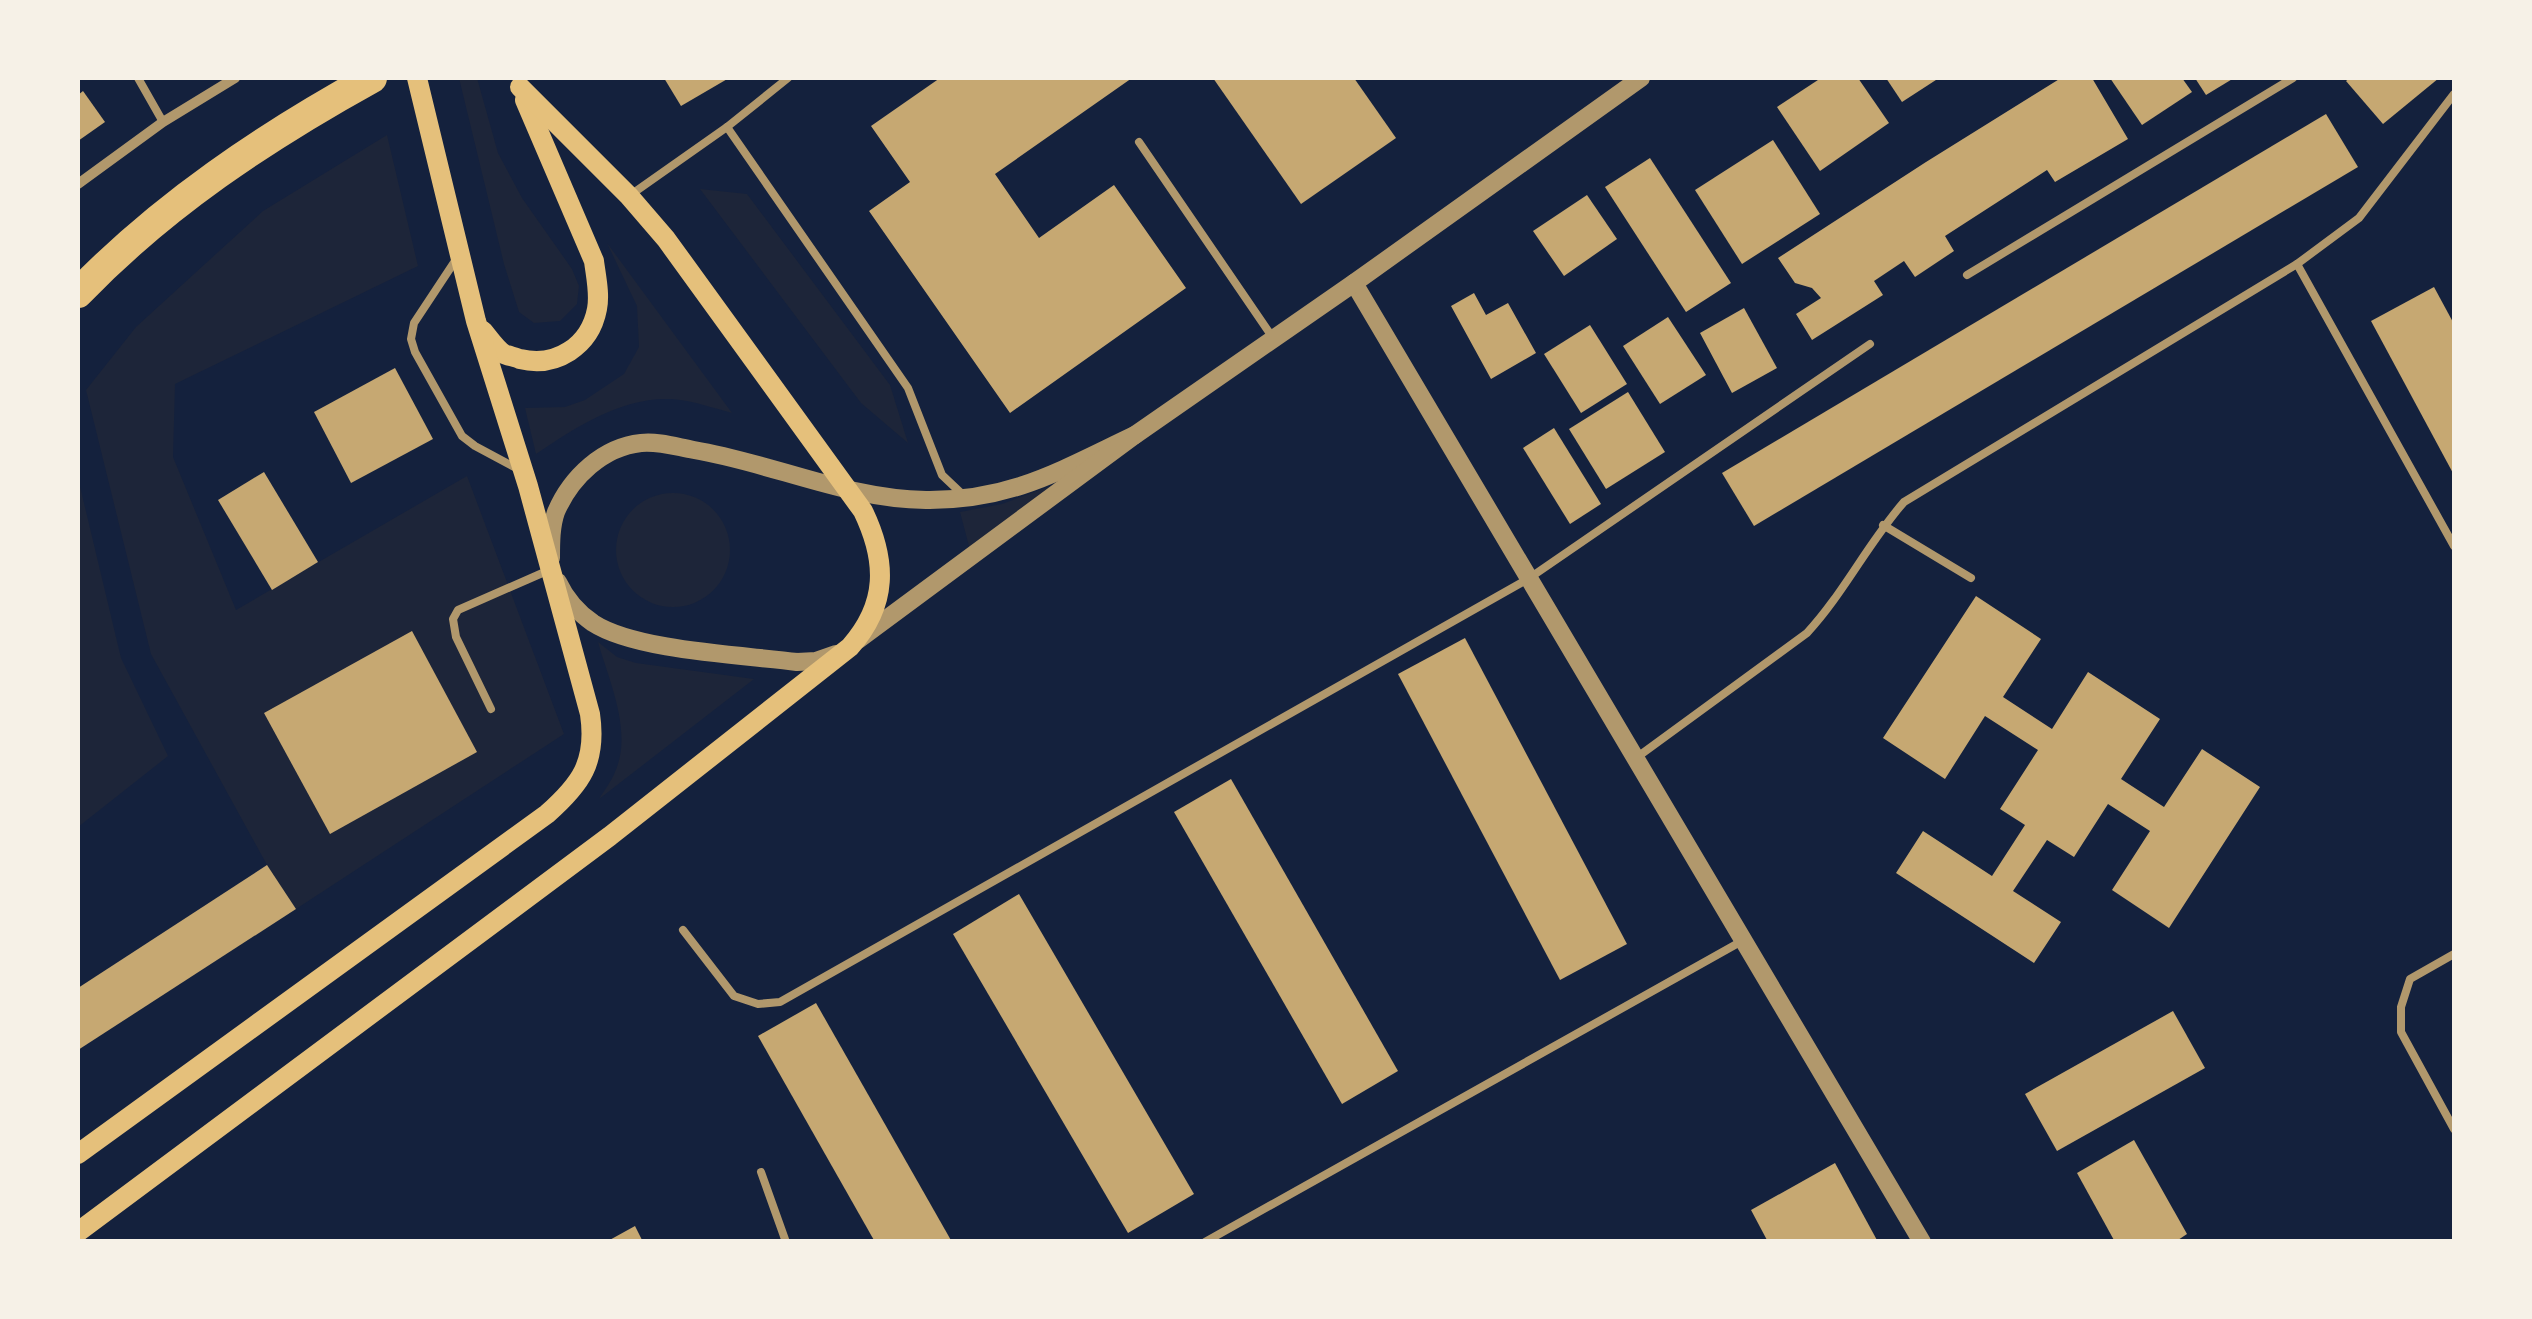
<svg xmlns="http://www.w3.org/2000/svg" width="2532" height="1319" viewBox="0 0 2532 1319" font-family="'PT Sans',sans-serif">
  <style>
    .green { fill: #1d2539 }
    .building { fill: #c6a872 }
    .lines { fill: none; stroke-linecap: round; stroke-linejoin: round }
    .service { stroke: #b1986c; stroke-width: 8 }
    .minor { stroke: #b1986c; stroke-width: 10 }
    .tertiary { stroke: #b1986c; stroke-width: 18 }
    .secondary { stroke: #e5c07b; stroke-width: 20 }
    .motorway { stroke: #e5c07b; stroke-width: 30 }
  </style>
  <rect width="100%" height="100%" fill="#14213d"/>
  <g class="green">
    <path d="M459,78h18l21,75 24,45 50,71 7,17 -2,18 -17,17 -26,2 -15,-11 -15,-48z"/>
    <path d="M387,135l31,131 -243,118 -2,73 63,153 231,-134 97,258 -268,175 -29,-44 -116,-211 -65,-264 50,-63 127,-116z"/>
    <path d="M700,189l47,5 143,191 18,58 -47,-40z"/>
    <path d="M607,243l125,170c-15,-4 -30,-9 -45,-12 -55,-11 -108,24 -151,53l-11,-46 40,-1 20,-7 39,-26 15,-27 -2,-41z"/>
    <path d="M1075,477l-105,73 -10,-38 42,-8z"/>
    <path d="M78,478l43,180 47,98 -90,71z"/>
    <circle cx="673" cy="550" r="57"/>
    <path d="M598,642l19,15 19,6 118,16 -155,120c5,-8 12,-17 16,-27 18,-40 -6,-91 -17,-130z"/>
  </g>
  <g class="building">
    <path d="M664,78h65l-48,28z"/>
    <path d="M940,78h192l-137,96 44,64 75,-53 72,103 -176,125 -141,-202 41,-29 -39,-56z"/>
    <path d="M1213,78h141l42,60 -95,66z"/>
    <path d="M1821,78h37l31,45 -69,48 -43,-64z"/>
    <path d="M1886,78h53l-37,24z"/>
    <path d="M2061,78h31l36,61 -73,43 -8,-12 -102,66 9,15 -39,26 -11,-16 -30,20 9,14 -71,45 -16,-26 25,-16 -9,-10 -17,-5 -17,-25 148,-96z"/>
    <path d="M2110,78h72l10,14 -50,33z"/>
    <path d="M2195,78h39l-28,17z"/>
    <path d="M2350,78h89l-56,46 -37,-43z"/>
    <path d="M83,91l22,31 -27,19v-46z"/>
    <path d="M2326,114l32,53 -604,359 -32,-53z"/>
    <path d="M1773,140l47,74 -78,50 -47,-74z"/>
    <path d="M1650,158l81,125 -45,29 -81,-125z"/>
    <path d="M1587,195l30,44 -53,37 -31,-45z"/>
    <path d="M2434,287l20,37v151l-83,-154z"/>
    <path d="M1474,293l12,22 22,-12 28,50 -45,26 -40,-73z"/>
    <path d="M1744,308l33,60 -45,25 -32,-60z"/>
    <path d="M1668,317l38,58 -46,29 -37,-58z"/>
    <path d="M1590,325l37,59 -46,29 -37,-59z"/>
    <path d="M395,368l38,71 -82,44 -37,-71z"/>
    <path d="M1628,392l37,60 -59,37 -37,-60z"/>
    <path d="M1554,428l47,76 -31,20 -47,-76z"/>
    <path d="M264,472l54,90 -46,28 -54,-90z"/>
    <path d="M1976,596l65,43 -38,58 49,32 36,-57 72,47 -39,60 43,28 38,-58 58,38 -91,141 -57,-38 38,-59 -42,-27 -34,53 -27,-17 -34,51 48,31 -27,41 -138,-90 27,-42 69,45 33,-51 -25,-16 38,-59 -53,-34 -40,63 -62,-41z"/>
    <path d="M412,631l65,121 -147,82 -66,-121z"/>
    <path d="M1465,638l162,306 -67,36 -162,-306z"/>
    <path d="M1231,779l167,292 -56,33 -168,-292z"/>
    <path d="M267,865l29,44 -218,141v-62z"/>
    <path d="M1019,894l175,300 -66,39 -175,-299z"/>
    <path d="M816,1003l136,239h-77l-117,-206z"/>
    <path d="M2173,1011l32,57 -148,83 -32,-57z"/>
    <path d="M2134,1140l53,94 -12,8h-60l-38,-69z"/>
    <path d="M1835,1163l43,79h-110l-17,-32z"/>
    <path d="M635,1226l8,16h-37z"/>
  </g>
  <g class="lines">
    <g class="service">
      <path d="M138,78l25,44"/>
      <path d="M727,127l181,261 34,87 19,18"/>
      <path d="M1139,142l134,196"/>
      <path d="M629,196l98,-69 61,-49"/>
      <path d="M457,258l-43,65 -3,16 4,13 47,84 13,10 45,24"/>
      <path d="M2297,264l157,282"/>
      <path d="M1967,275l326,-197"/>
      <path d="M1883,525l88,53"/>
      <path d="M491,709l-35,-72 -3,-18 5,-9 89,-39"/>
      <path d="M1636,758l171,-125c37,-40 61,-90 97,-131l393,-238 62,-46 95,-124"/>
      <path d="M683,930l51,66 24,8 22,-2 748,-423 342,-235"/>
      <path d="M2454,954l-44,25 -9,28v25l53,97"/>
      <path d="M761,1172l25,70"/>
      <path d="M1205,1242l537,-301"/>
    </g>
    <path class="minor" d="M78,184l85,-62 72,-44"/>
    <g class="tertiary">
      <path d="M1354,283l568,959"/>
      <path d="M551,558c0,-15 0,-32 5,-46 15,-35 47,-65 85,-69 17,-2 36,4 53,7 78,13 152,49 232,50 85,1 135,-30 209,-65"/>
      <path d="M558,582c8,17 19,30 35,41 43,28 151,32 204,39l19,-1 20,-7"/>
      <path d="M858,640l277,-205 219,-152 287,-205"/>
    </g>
    <g class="secondary">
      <path d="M483,331c6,7 13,18 21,23 2,1 14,4 16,5 36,9 70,-13 77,-50 3,-15 -1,-32 -3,-48l-69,-161"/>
      <path d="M78,1154l469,-340c34,-30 50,-52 43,-100l-62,-228 -52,-165 -59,-243"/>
      <path d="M78,1232l532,-396 240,-189c38,-43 37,-86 13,-136l-197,-272 -37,-43 -109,-109"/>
    </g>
    <path class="motorway" d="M78,293c85,-88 187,-156 294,-215"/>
  </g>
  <rect width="2532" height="1319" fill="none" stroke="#f6f1e7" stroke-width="160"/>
</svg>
